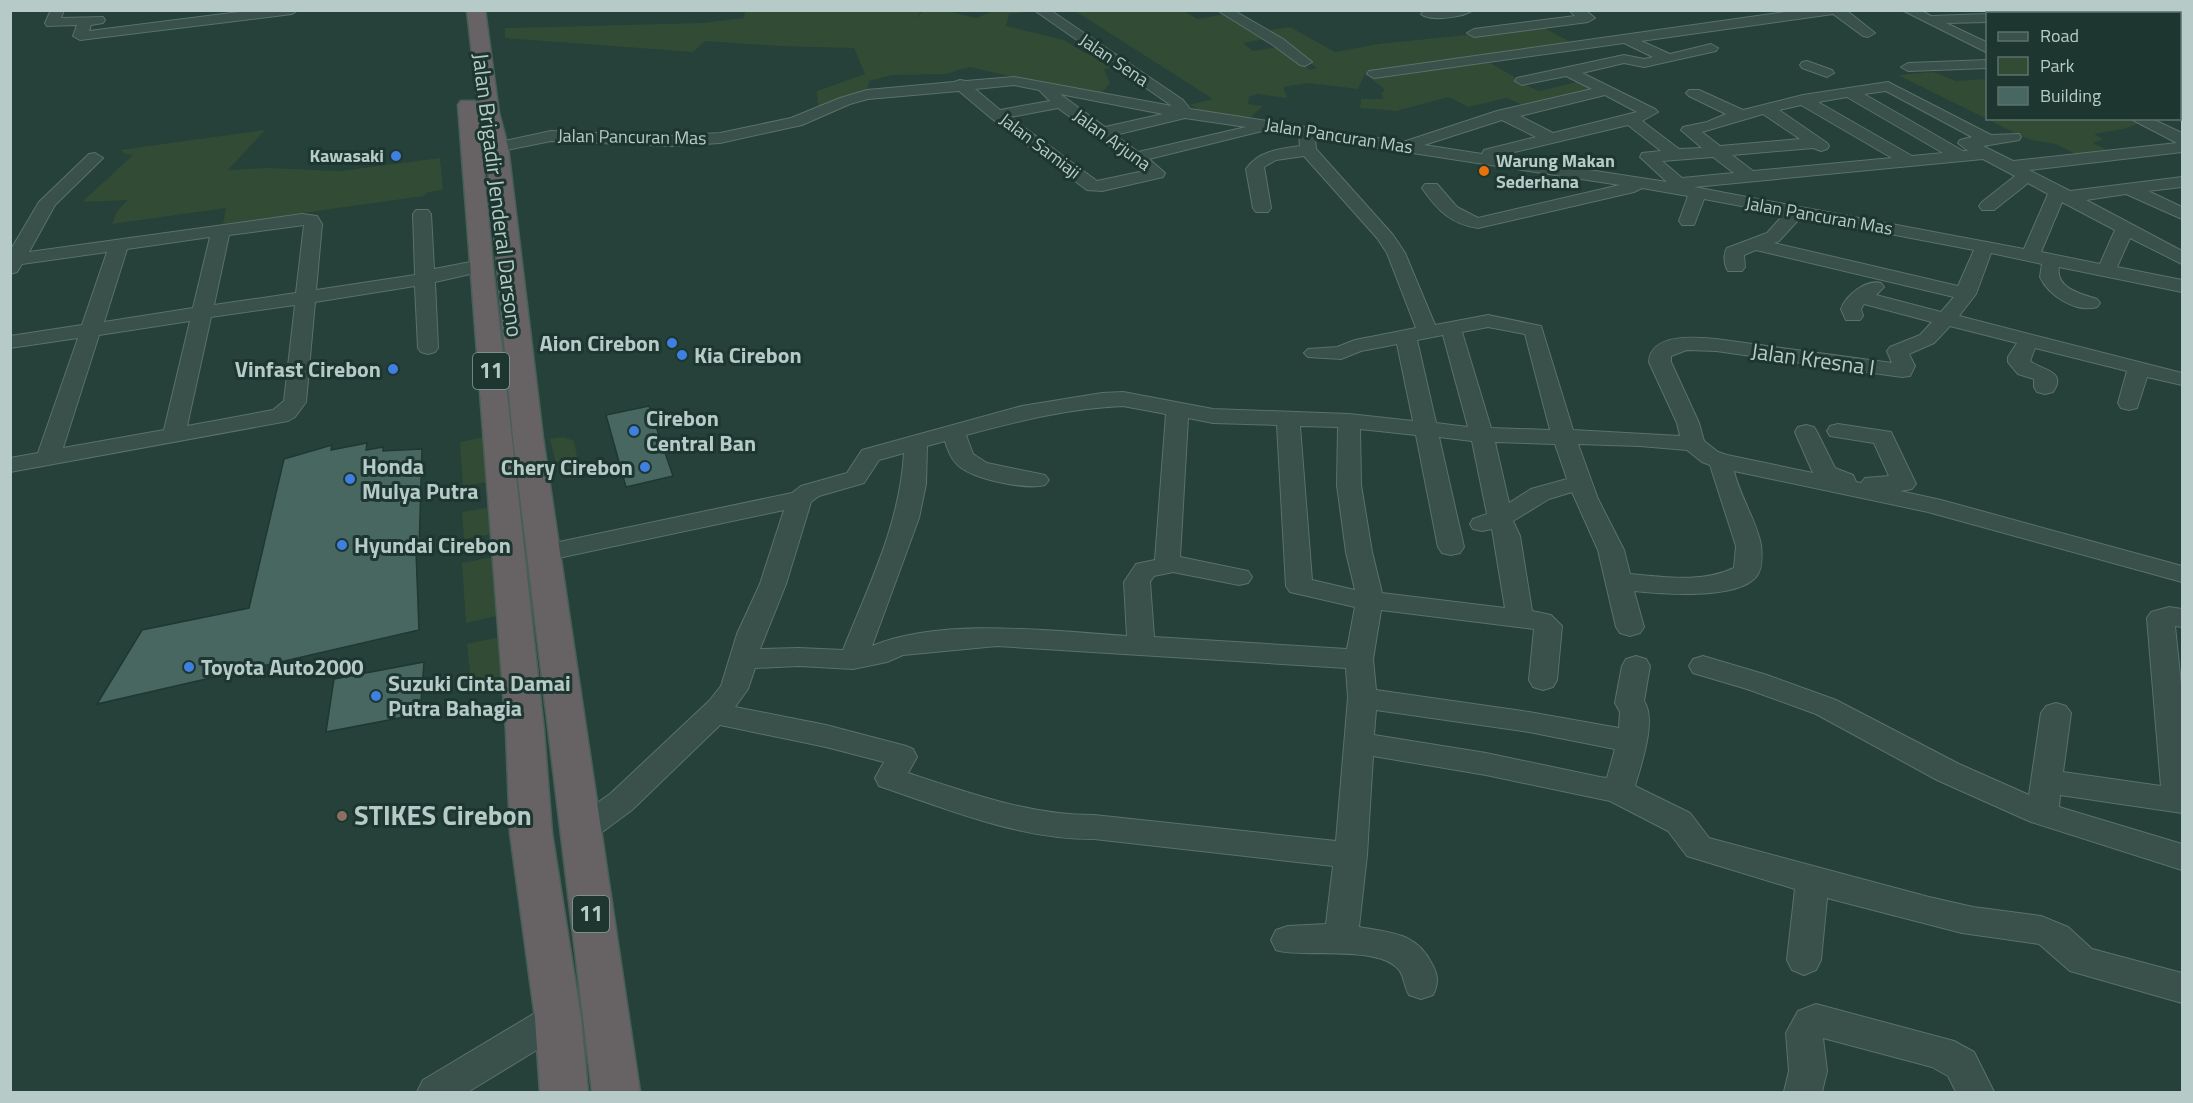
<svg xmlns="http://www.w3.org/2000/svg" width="2193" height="1103" viewBox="0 0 2193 1103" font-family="'Titillium Web',sans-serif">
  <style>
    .green { fill: #314b35 }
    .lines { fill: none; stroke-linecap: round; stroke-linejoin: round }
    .stream { stroke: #336257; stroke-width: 4 }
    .building { fill: #496761; stroke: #203832; stroke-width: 1.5 }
    .minor-casing { stroke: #5a716c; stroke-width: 2 }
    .trunk-casing { stroke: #475e59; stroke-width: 3 }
    .minor { fill: #39504b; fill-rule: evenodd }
    .trunk { fill: #676364; fill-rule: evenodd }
    .shop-dot { fill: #3f7fe0; stroke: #1e3630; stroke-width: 2 }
    .food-dot { fill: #e8710a; stroke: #1e3630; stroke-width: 2 }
    .education-dot { fill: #8d6e63; stroke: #1e3630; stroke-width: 2 }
    .labels { text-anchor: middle; stroke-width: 6; stroke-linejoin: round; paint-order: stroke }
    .far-street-label { font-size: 18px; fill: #b6cbc7; stroke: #1e3630 }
    .far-poi-label { font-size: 18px; font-weight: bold; fill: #b6cbc7; stroke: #1e3630; text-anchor: end }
    .shield { fill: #1e3630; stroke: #889e9a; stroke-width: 1.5 }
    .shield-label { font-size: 21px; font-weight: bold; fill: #b6cbc7 }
    .street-label { font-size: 22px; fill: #b6cbc7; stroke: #1e3630 }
    .poi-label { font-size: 22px; font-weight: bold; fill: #b6cbc7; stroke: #1e3630; text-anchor: start }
    .near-poi-label { font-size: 27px; font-weight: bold; fill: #b6cbc7; stroke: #1e3630; text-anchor: start }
  </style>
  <rect width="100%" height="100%" fill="#25413a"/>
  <g class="green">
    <path d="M746,10l175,1 -5,8 7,-8h24l29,7 15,-6 -4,-1h44l-22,3 -3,12 58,14 21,13 12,-2 21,16 -14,2 6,14 -11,13 -130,-29 -23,7 -54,1 -23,6 -2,10 -27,6 -22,11 -1,-17 48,-17 -11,-26 -77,-2 -72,-5 -12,11 -188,-14v-10l197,-5 41,-5z"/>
    <path d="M1075,11h108l15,8 27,-5 42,25 -24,4 10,8 26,-4 31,23 7,-2 -51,-37 24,-4 45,25 43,-8 164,-17 33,17 -210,30 -7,15 -49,-6 -26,4 4,11 -30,-4 -8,3 -1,7 15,2 -13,12 -47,-7 -14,-6 24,-6z"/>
    <path d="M1487,61l36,21 -1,1 17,8 42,-10 12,8 -63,19 -23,-10 -39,9 -19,-10 -53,14 -36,-3 1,-9h23l-3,-6 4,-3 -16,-13z"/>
    <path d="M1933,72l23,9 31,-2 1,39h144l8,5 -16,6 -30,5 9,5 -10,4 20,10 -31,4 -26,-13 -25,-4 -10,-4 -123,-61z"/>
    <path d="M265,130l-37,40 39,-2 74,3 99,-13 3,32 -15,2 -4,4 -201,28 3,-16 -114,16 5,-13 11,-11 -46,2 51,-47 -8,-1 -5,-4z"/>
    <path d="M484,437l3,45 -24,4 -3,-44z"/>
    <path d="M564,437l10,4 6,31 -21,4 -9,-37z"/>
    <path d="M491,507l1,27 -28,5 -2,-27z"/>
    <path d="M493,557l3,59 -30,7 -4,-60z"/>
    <path d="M500,637l5,47 -33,8 -5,-48z"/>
  </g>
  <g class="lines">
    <path class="stream" d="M2178,10l4,2"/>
  </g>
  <g class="building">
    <path d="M649,406l24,70 -47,11 -20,-72z"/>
    <path d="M367,443l-1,7 17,-3v4l39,-2 -3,101 -3,1 3,79 -322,74 45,-74 107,-22 35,-149 48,-14 -1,5z"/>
    <path d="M424,662l-4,52 -94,18 8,-53z"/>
  </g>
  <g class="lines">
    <defs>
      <g id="minor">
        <path d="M51,10h13l-3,8 42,-1 2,3 -2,3 -12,2 -2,6 166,-21h43l-6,4 -212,26 -7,-4 4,-11 -30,1 -2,-3z"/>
        <path d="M1034,10h16l133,90 7,9 213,33 94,-31 95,-22 -26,-13 -44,9 -7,-4 2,-3 107,-23 20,4 9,-2 -29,-14 -250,35 -7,-4 2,-3 431,-61h46l29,23 -7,4 -5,-1 -30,-22 -192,27 29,13 41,-10 7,4 -2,3 -72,16 -20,-4 -42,10 73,36 3,3 -16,9 37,28 23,-1 -21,-18 2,-3 24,-5 19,-8 -37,-18 -3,-3 3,-3h10l44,20 60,-15 85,-13 103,53 28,-1 2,3 -2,3 -36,6 30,15 164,-18 -48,-25h21l32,15v19l-153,18 41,21 112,-14v10l-34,4 34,16v12l-56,-25 -40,6 96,51v13l-52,-26 -13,29 65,13v12l-123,-25c-4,21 22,27 38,32l3,4 -3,4c-21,6 -48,-11 -57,-30l2,-13 -51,-11 -15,41 -17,22 223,57v12l-35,-8 -10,31 -8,2 -8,-2 -3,-5 9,-32 -92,-23 -5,13c10,9 38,9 23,31l-8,2 -8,-2 -3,-5v-8l-16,-5 -10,-12v-5l9,-14 -67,-17 -16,17 -25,11 6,12 -5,10 -8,1 -186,-26 -29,-1 -16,6v6l28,61 5,18 14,11 9,3 86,18 -18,-41 3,-5 8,-2 8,2 3,5 18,36 18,7 3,7 5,1 4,-5 24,-2 -15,-33 -44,-7 -3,-5 3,-5 8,-2 53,8 25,52 -4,5 -12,2 41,9 241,66v16l-254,-70 -194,-41c6,26 22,48 27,74 1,10 2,24 -5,32 -20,23 -94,17 -122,14l10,36 -4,6 -10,3 -10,-3 -4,-6 -18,-77 -26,-58 -23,7 -36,22 7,15 12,75 19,4 11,11 -5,54 -4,7 -10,3 -10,-3 -4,-7 5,-51 -153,-19 -8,49 3,31 153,22 90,16 1,-16 -5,-9 7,-37 4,-7 10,-3 10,3 4,7 -6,35c13,19 -3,64 -9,85l55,27 19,25 220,59 44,10 68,9 27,11 24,22 90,24v30l-112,-32 -31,-27 -77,-11 -135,-35 -6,62 -5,10 -12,5 -12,-5 -5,-10 8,-71 -108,-33 -19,-25 -58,-30 -124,-26 -113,-19 -6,99 -8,72c32,6 57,5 73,37 6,11 7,19 1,31l-12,4 -12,-4c-4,-7 -5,-16 -8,-22 -16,-30 -98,-14 -125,-23l-5,-10 5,-10 12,-4 38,-2 7,-58 -239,-27c-76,0 -144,-29 -215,-53l-4,-8 9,-16 -58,-15 -106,-22 -88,85 -42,31 -11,3 -11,-3 -5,-9 5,-9 42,-29 99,-93 12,-15 16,-52 23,-50 24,-74 -240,51 -9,-2 -4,-6 4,-6 257,-54 9,-7 46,-13 15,-23 160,-44 80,-13 21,-1 90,17 136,5 64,7 -16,-77 -36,7 -20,8 -33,-2 -4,-4 4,-4 29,-2 18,-7 61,-12 -29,-75 -10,-15 -73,-82 -28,4 -12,7 7,41 -3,4h-12l-3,-4 -7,-39c12,-18 33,-20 54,-23l-1,-11 -33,-5 -117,29 16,14 -2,4 -61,14 -15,-1 -96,-72 -32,-27 -91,8 -18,5 -48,21 -82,18 -49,3 -120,-5 -54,11 -8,-5 2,-3 60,-13 120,5 49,-3 71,-15 49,-20 27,-8 87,-8 6,-2 6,1 48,-4 158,29zM1014,85l25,5 11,11 -50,9 -25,-21zM1886,91l86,46 -12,3 -2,3 10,8h-5l-99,-57zM1060,94l103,20 -58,13zM1605,95l32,17 -84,21 -33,-17zM1847,97l96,56 -31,3 -94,-54zM1801,105l91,53 -139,13 -21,-16 81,-7 8,3 6,-2 2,-3 -2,-3 -48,-33zM1058,108l86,63 -47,10 -87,-64zM1763,114l37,25 -80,7 -18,-14zM1185,118l61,9 -108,25 -23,-17zM1502,120l34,17 -52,13 -2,4 -58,-9zM1628,125l33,26 -19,2 -2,4 27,25 -169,-26zM1315,138l305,47 -142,33 -21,-11 -20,-23h-12l-3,4c15,22 29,36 56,40l156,-36 8,-4 46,8 -9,25 3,4h12l10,-26 80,15 -17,19 -40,15c-4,6 -3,17 1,23h14l3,-4 -1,-12 12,-5 198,47 -13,15 -65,-17 8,-8 -3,-4c-15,-4 -35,12 -40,26l5,11h14l3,-4 -2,-7 3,-5 68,18 -12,13 -30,12 -3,4 5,12 -176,-24c-20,-2 -66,-6 -67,23l28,61 3,13 -107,-6 -32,-104 -53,-11 -53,10 -30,-72 -12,-18 -77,-86zM1713,157l21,16 -52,5 -20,-17zM1983,159l32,17 -33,26 -3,4 3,4h12l34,-27 20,11 -24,55 -330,-62zM2062,202l53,28 -15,34 -59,-12zM1801,217l173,33 -16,36 -184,-43 5,-2zM1488,327l37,7 25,96 -59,-2 -29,-96zM1443,335l25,92 -32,-4 -19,-83zM1123,406l43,8 -11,146 -19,4 -12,18 3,54c-76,-5 -185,-19 -255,10l47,-128 7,-34 1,-38 18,-5c3,11 8,22 18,28 16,11 64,21 82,16l4,-5 -4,-5 -58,-12 -14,-9 -7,-19c52,-14 104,-27 157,-29zM1188,418l25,5 64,2 9,161 4,6 65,15 -8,42 -193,-12 -4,-55 4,-6 19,-4 66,13 9,-2 4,-6 -4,-6 -68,-14zM1300,426l38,1 -1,58 9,67 9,38 -43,-10zM1360,429l56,6 22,112 4,6 9,2 9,-2 4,-6 -25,-110 33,4 15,73 -14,5 -3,5 3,5 9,2 10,-2 13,79 -123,-15 -10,-41 -11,-67zM1495,442l60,2 12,35 -36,10 -22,14zM1578,444l62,2 47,4 15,12 8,3 26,81 -2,22c-32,15 -69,9 -104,6l-6,-24 -26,-51zM904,453c-4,71 -35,132 -61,197l-44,-2 -39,1 26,-65 25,-82 8,-6 45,-13 15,-23zM997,646l349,22 2,30 -12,143 -242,-26c-66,0 -124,-22 -186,-42l9,-16 -4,-8 -7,-3 -80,-21 -91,-18 13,-18 7,-21 44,-2 54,3 34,-7 16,-7zM1376,710l153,22 86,17 -8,29 -7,-1 -114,-24 -112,-18z"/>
        <path d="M1217,10h16l50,29 29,23 -7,4 -5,-1 -27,-20z"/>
        <path d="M1426,10h47c-8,7 -43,12 -52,4z"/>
        <path d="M1569,10h16l10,8 -7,4 -114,15 -7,-4 7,-4 101,-13z"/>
        <path d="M1902,10h18l11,6 57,-2v8l-42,1 42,20v10z"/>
        <path d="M2082,10h79l-4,4h-79z"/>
        <path d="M1988,60v8l-80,3 -7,-4 7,-4z"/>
        <path d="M1807,61l25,9 2,3 -7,4 -25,-9 -2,-3 2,-3z"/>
        <path d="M95,153l8,5 -48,47 -26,47 273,-38 15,2 5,8 -6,66 99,-15 -2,-61 3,-4h12l3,4 3,55 47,-9 7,2 3,4 -3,4 -53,12 3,66 -3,4 -7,2 -7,-2 -3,-4 -3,-62 -100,16 -9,100 -11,15 -7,4 -278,51v-14l28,-5 40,-115 -68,10v-12l72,-11 25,-73 -85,12 -5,8 -7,2v-23l29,-49 50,-48zM304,225l-8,68 -82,12 15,-70zM210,237l-17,71 -89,14 23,-73zM295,305l-11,96 -11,9 -86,16 24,-109zM190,321l-26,109 -101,18 36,-113z"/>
        <path d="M2169,607l13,2v18l-7,-1 7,68v119l-122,-18 -1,12 123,37v26l-151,-48 -94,-42 -121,-66 -69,-25 -54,-16 -4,-7 4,-7 10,-3 64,19 69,25 123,64 70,31 12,-82 5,-7 10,-3 10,3 5,7 -8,59 98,14 -14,-168 4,-6z"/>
        <path d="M558,1002l13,5 5,11 -5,11 -103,63h-51l6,-12 122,-73z"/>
        <path d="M1816,1004l138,37 20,11 20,40h-38l-8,-16 -16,-9 -109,-29 4,33 -5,21h-38l5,-21 -3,-38 12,-22z"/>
      </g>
      <path id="trunk" d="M467,10h18l14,103 9,34 35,291 97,654h-48l-79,-654 -27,-291 -7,-32 14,151 51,465 8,102 29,185 7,74h-48l-5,-74 -25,-185 -4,-102 -48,-626 3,-4h14l3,6z"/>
    </defs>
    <use href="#minor" class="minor-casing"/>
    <use href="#trunk" class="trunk-casing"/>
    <use href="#minor" class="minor"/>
    <use href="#trunk" class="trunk"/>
  </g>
  <g class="shop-dot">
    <circle cx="396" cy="156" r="6"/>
    <circle cx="672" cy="343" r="6"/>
    <circle cx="682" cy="355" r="6"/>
    <circle cx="393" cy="369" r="6"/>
    <circle cx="634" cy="431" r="6"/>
    <circle cx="645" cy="467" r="6"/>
    <circle cx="350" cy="479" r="6"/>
    <circle cx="342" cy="545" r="6"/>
    <circle cx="189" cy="667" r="6"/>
    <circle cx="376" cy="696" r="6"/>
  </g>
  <circle class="food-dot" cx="1484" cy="171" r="6"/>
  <circle class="education-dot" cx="342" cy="816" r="6"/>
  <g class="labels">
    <g class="far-street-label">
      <text transform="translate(1114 60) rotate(34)" y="6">Jalan Sena</text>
      <text transform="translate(1339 136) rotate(9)" y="6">Jalan Pancuran Mas</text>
      <text transform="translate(632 137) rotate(1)" y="6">Jalan Pancuran Mas</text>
      <text transform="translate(1112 140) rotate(36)" y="6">Jalan Arjuna</text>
      <text transform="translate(1040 146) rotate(37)" y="6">Jalan Samiaji</text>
      <text transform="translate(1819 216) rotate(10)" y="6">Jalan Pancuran Mas</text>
    </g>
    <g class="far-poi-label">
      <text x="384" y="162">Kawasaki</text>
      <text x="1496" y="167" text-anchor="start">Warung Makan<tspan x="1496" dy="21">Sederhana</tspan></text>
    </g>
    <g class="shield">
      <rect x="473" y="353" width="36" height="36" rx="4.5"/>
      <rect x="573" y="896" width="36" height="36" rx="4.5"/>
    </g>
    <g class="shield-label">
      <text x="491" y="378">11</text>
      <text x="591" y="921">11</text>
    </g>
    <g class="street-label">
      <text transform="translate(498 195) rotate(83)" y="8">Jalan Brigadir Jenderal Darsono</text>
      <text transform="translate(1813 359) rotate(8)" y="8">Jalan Kresna I</text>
    </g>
    <g class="poi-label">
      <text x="660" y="351" text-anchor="end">Aion Cirebon</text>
      <text x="694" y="363">Kia Cirebon</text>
      <text x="381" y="377" text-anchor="end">Vinfast Cirebon</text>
      <text x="646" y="426">Cirebon<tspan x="646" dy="25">Central Ban</tspan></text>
      <text x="362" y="474">Honda<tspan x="362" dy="25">Mulya Putra</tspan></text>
      <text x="633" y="475" text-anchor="end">Chery Cirebon</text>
      <text x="354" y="553">Hyundai Cirebon</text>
      <text x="201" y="675">Toyota Auto2000</text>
      <text x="388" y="691">Suzuki Cinta Damai<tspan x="388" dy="25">Putra Bahagia</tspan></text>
    </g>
    <g class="near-poi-label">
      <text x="354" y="825">STIKES Cirebon</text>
    </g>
  </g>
  <rect width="2193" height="1103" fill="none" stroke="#b6cbc7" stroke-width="24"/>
  <rect x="1986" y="12" width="195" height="108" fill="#1e3630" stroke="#5b726c" stroke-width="1.5"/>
  <rect x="1998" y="32" width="30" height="9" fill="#39504b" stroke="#5b726c" stroke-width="1.5"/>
  <text x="2040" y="42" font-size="18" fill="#b6cbc7">Road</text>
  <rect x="1998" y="57" width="30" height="18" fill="#314b35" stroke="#5b726c" stroke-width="1.5"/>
  <text x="2040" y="72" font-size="18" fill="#b6cbc7">Park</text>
  <rect x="1998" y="87" width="30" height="18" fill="#496761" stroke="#5b726c" stroke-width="1.5"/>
  <text x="2040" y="102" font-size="18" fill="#b6cbc7">Building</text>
</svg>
